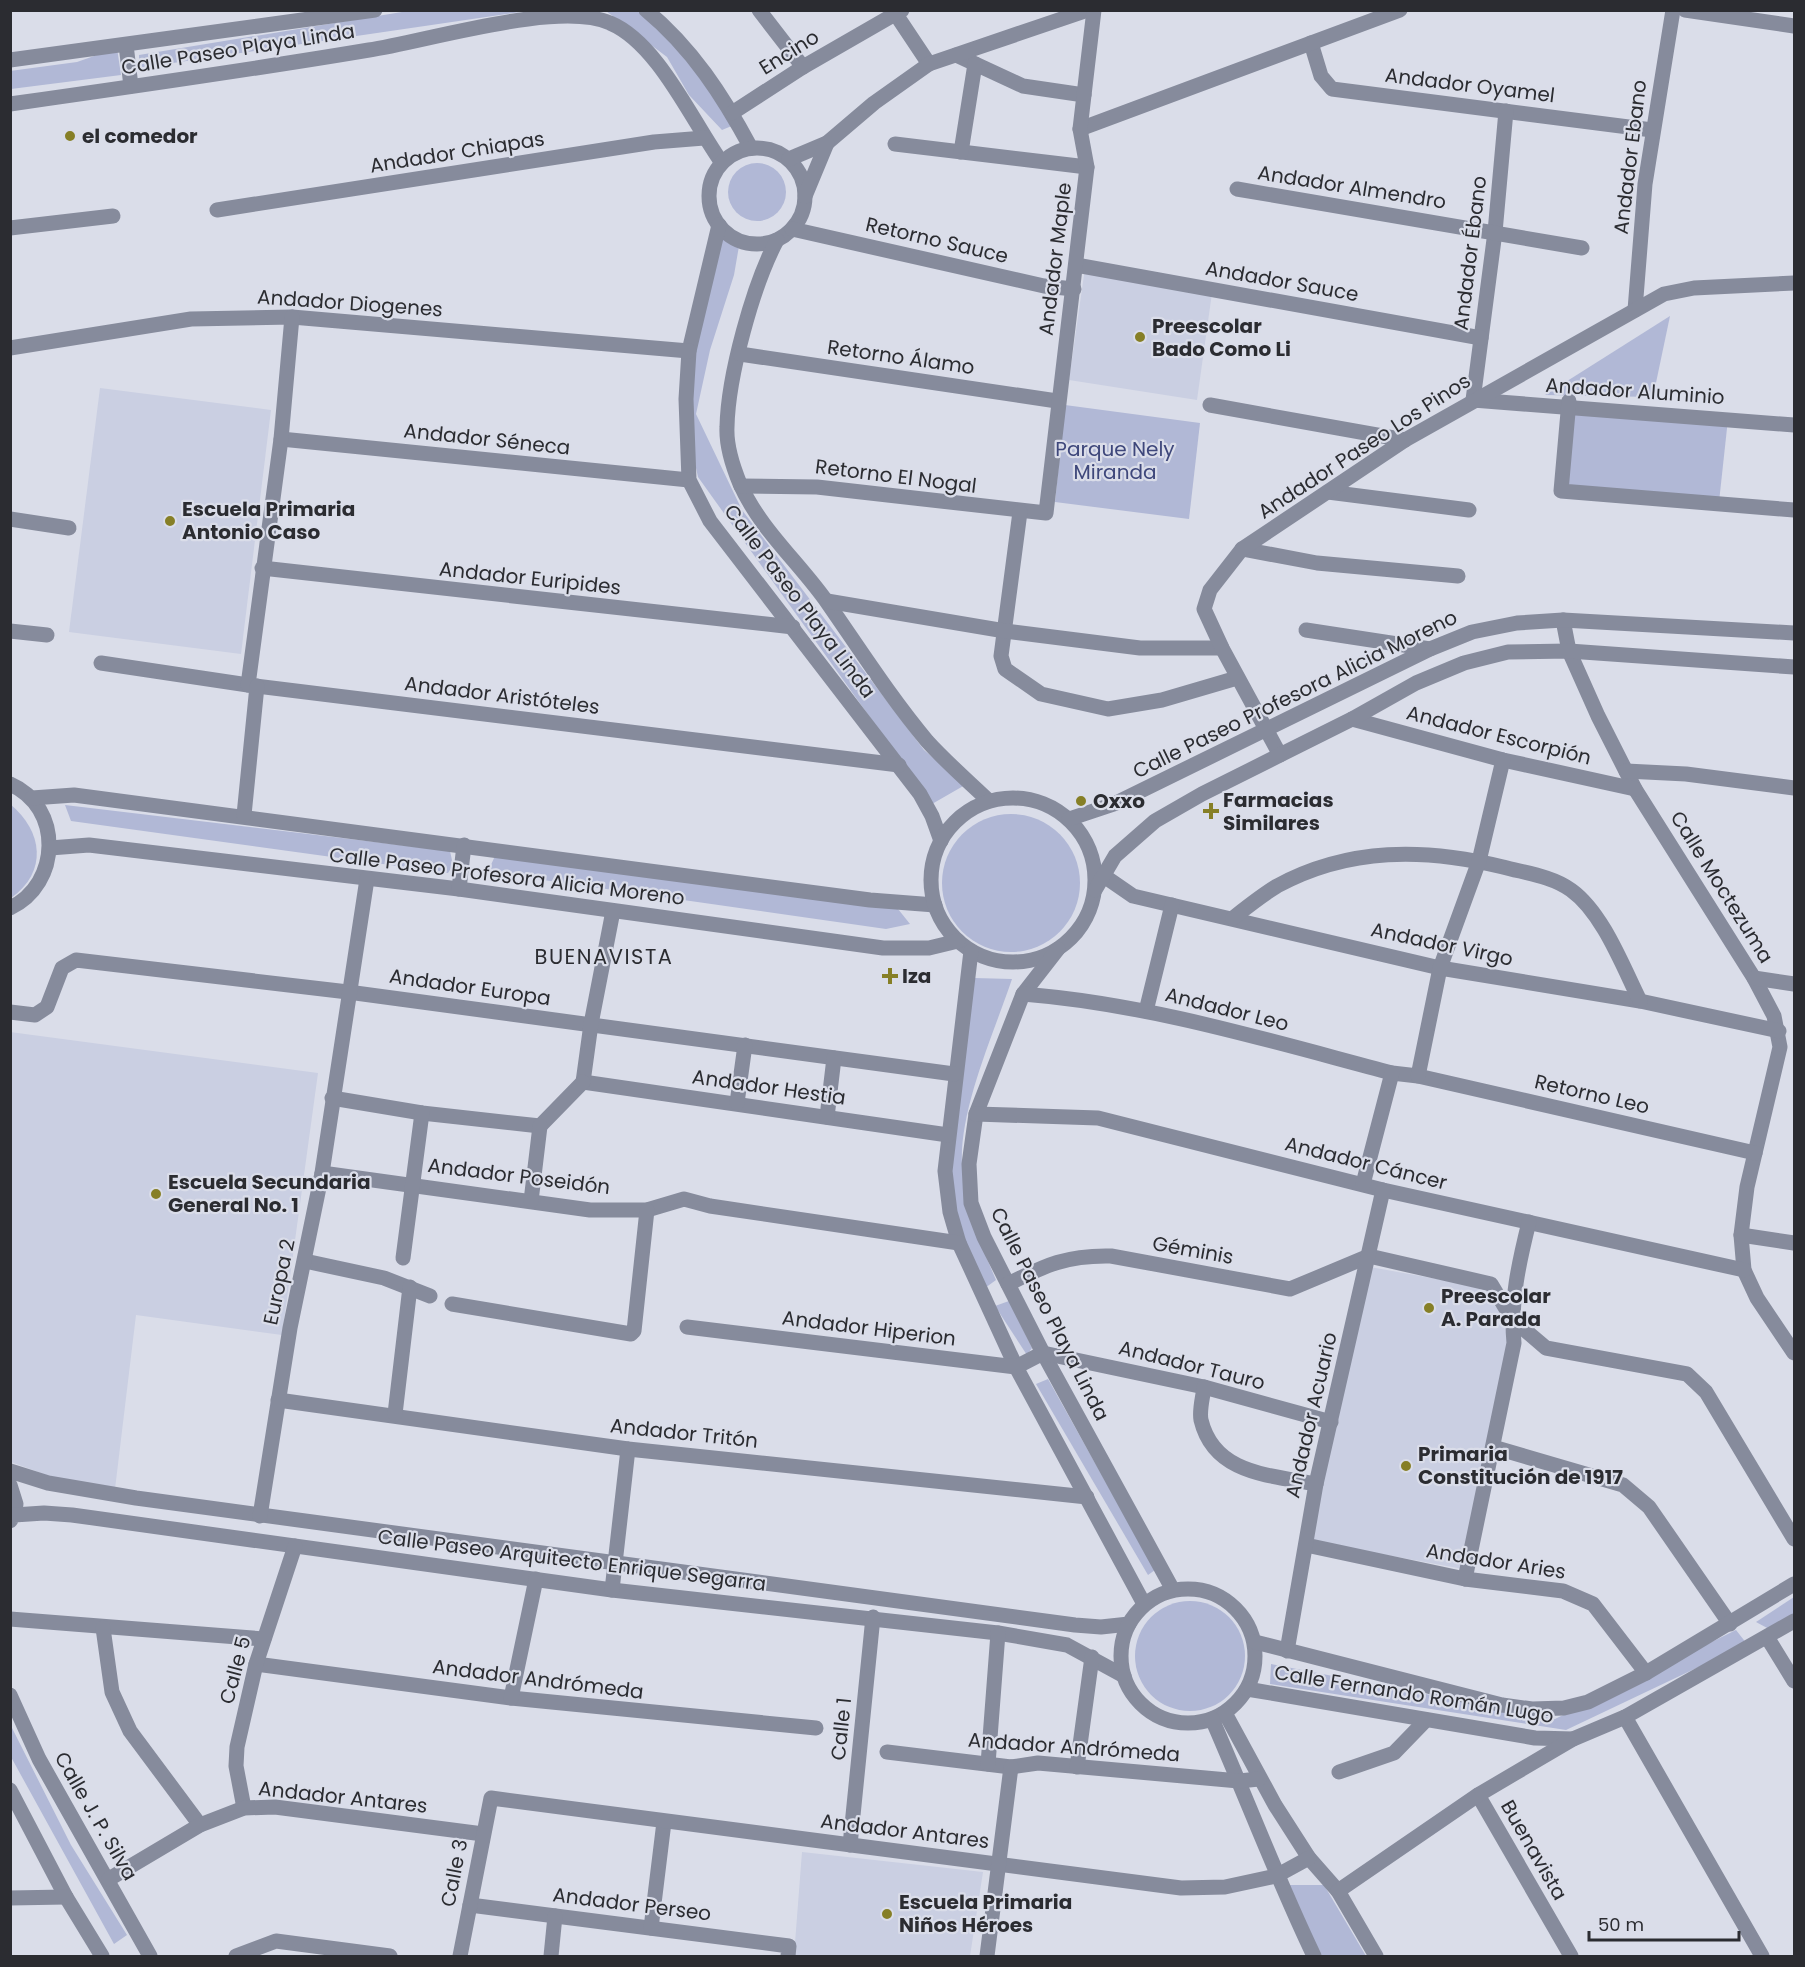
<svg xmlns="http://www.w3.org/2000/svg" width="1805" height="1967" viewBox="0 0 1805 1967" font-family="Poppins,sans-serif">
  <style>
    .built { fill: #cacfe2 }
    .green { fill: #b1b8d6 }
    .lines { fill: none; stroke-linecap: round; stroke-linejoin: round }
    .minor { stroke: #868b9c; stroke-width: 15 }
    .poi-dot { fill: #867f26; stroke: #dadde9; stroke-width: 2 }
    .labels { text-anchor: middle; stroke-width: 4.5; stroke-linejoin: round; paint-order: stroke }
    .street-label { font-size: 20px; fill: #2b2c31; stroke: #dadde9 }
    .poi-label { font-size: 20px; font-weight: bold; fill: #2b2c31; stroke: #dadde9; text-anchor: start }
    .park-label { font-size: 20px; fill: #3e477b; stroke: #dadde9 }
    .neighbourhood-label { font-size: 21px; letter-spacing: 1.5px; fill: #2b2c31; stroke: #dadde9 }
  </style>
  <rect width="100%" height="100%" fill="#dadde9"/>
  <g class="built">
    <path d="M1085,268l127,25 -15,107 -128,-20z"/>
    <path d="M100,388l171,22 -30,244 -172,-22z"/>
    <path d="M10,1032l308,41 -36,262 -146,-20 -21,174 -55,-9 -49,-18z"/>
    <path d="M1370,1267l112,20 29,42 -48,240 -153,-28z"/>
    <path d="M802,1852l181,20 -13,84h-176z"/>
  </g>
  <g class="green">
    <path d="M408,11h119l-388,57v-13z"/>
    <path d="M606,11h32l37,33 59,81 -12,5 -33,-35 -22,-38z"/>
    <path d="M117,48l4,27 -110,14 -1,-18 67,-9z"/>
    <circle cx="757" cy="192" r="29"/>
    <path d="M722,237l17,9 -5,29 -24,75 -14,64 46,96 182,240 41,35 -33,19 -234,-327 -10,-46 8,-89z"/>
    <path d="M1670,316l-17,81 -108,-2z"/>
    <path d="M1065,405l135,18 -11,96 -134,-17z"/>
    <path d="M1569,409l159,10 -9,83 -158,-11z"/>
    <path d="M10,804c33,27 38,68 1,94z"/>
    <path d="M65,805l385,46 3,14 -5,8 -377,-52z"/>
    <circle cx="1011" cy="883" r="69"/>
    <path d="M495,856l403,53 12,15 -24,5 -392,-56 -4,-6z"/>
    <path d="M974,978l38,1c-18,54 -53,130 -50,186 3,41 18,78 34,115l-11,8 -26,-55 -12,-67z"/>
    <path d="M1009,1301l23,47 -5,7 -32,-49z"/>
    <path d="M1048,1379l107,191 -7,5 -112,-191z"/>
    <path d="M1794,1597v17l-25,15 -13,-7z"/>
    <circle cx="1190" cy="1656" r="55"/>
    <path d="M1736,1630l11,14 -181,86 -296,-46 1,-20 284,55z"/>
    <path d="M11,1726l60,119 56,90 -13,9 -103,-187z"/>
    <path d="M1289,1885h35l42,71h-45z"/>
  </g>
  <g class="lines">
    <g class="minor">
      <path d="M646,10c46,38 77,86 105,138"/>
      <path d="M759,10l44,57"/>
      <path d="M893,10l36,54"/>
      <path d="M1685,10l109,16"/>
      <path d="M1311,43l10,33 11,13 320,41"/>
      <path d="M126,45l5,41"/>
      <path d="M956,55l67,31 61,9"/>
      <path d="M10,60l365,-50"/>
      <path d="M10,104c120,-17 240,-34 359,-54 59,-9 190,-50 241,-27 48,20 82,98 112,140"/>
      <path d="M1506,111l-11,121 -22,168 321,25"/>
      <path d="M732,113l71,-46 99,-57"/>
      <path d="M1080,129l320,-119"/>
      <path d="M895,144l192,23"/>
      <circle cx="757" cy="196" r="48"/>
      <path d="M961,152l14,-88"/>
      <path d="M789,159l38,-16 47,-40 55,-39 159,-54"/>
      <path d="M1237,189l345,59"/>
      <path d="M805,196l22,-53"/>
      <path d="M217,210l437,-68 50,-4"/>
      <path d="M719,225l-30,126 -3,48 3,81 21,41 210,273 12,22 9,25"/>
      <path d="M10,228l103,-12"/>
      <path d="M792,229l252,57 30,3"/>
      <path d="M777,240c-24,45 -49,136 -50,187 -1,19 6,40 13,57 21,47 61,80 89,121 32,46 62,93 98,136 19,21 41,40 62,60"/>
      <path d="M1076,265l405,73"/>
      <path d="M1635,310l10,-126 28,-174"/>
      <path d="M10,348l181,-29 101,-2 397,34"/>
      <path d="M740,354l317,47"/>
      <path d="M1569,401l-8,90 233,19"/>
      <path d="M1210,405l195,35"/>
      <path d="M281,439l408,41"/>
      <path d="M741,486l76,1 229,26 41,-346 -7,-38 14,-119"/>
      <path d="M1328,492l141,18"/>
      <path d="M1020,512l-19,144 4,13 36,25 67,15 54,-9 75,-22"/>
      <path d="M10,519l59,9"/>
      <path d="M1242,549l75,14 141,13"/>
      <path d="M262,568l531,59"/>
      <path d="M827,601l178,30 135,17h82"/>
      <path d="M1563,620l6,31 29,65 37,73 119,189 20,38 6,31 -33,140 -6,48 3,35 13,28 37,55"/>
      <path d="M1306,630l124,19"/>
      <path d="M10,631l37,4"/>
      <path d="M101,663l147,22 651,80"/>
      <path d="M248,685l33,-246 11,-122"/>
      <path d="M1352,719l151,41 132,29"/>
      <path d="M1280,755l-58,-107 -18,-39 6,-19 32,-41 163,-109 259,-146 30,-6 100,-5"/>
      <path d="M1626,771l60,3 108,14"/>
      <path d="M10,784c53,23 51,100 0,124"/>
      <path d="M32,798l42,-3 796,105 65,5"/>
      <circle cx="1013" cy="880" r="82"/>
      <path d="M244,815l13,-129"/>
      <path d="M1069,819l45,-15 316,-155 42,-17 45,-9 46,-3 231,13"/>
      <path d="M50,848l39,-3 370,44 424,59h46l29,-7"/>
      <path d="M1104,876l29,20 307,72 200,33 139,30"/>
      <path d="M459,889l5,-44"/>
      <path d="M1095,890l20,-34 40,-35 47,-27 150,-75 64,-36 48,-20 44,-11 61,-1 225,16"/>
      <path d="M1233,918c14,-11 29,-23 44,-32 72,-39 148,-38 226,-19 22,6 49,9 68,23 32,23 52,77 69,111"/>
      <path d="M1058,949l-35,45 -47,120 -7,50 2,39 13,34 59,116 130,237"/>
      <path d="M971,951l-26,220 5,41 9,31 57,124 128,237"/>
      <path d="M1754,978l40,6"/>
      <path d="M1023,994c126,10 247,47 369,79l26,3 337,77"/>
      <path d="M1146,1011l26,-106"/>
      <path d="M10,1012l25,3 12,-8 15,-39 14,-8 272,32 606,82"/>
      <path d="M1418,1076l22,-108 39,-107 24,-101"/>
      <path d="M583,1082l365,53"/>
      <path d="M583,1082l8,-58 22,-113"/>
      <path d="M332,1098l90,15 118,13 43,-44"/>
      <path d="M737,1103l8,-58"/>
      <path d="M976,1114l122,4 285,72 361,80"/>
      <path d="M827,1117l7,-59"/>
      <path d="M322,1173l268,37h57l37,-11 26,7 249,37"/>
      <path d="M1363,1184l29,-111"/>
      <path d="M531,1201l9,-75"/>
      <path d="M1741,1235l53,8"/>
      <path d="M403,1258l19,-145"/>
      <path d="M305,1261l79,17 46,18"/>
      <path d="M1008,1284c38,-19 59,-29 103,-28l179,33 79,-33 122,28 21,35 34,29 141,26 19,18 88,147"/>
      <path d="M452,1304l179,30 3,-3 13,-121"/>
      <path d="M687,1327l329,40 27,-14 161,34 127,35"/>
      <path d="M1204,1387c-1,10 -5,23 -3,33 13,54 68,55 115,64"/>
      <path d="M278,1400l350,49 459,48"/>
      <path d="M395,1414l15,-127"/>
      <path d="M1493,1447l130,38 26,22 81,117"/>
      <path d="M10,1471l38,12 88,15 939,127 26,2 28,-3"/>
      <path d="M10,1485l6,19 -2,11"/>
      <path d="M260,1516l30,-188 32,-155 45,-294"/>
      <path d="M10,1521l4,-6 30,-2 28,2 540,75 386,43 69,12 57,31"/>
      <path d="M1306,1545l159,34 98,12 30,13 53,69"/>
      <path d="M1465,1579l49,-236c-4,-41 5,-81 15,-121"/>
      <circle cx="1188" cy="1656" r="67"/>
      <path d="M612,1590l16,-141"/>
      <path d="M10,1619l254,20"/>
      <path d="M103,1628l9,64 18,39 70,94"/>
      <path d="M1767,1637l27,44"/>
      <path d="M1255,1642l247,63 30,4 32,-1 24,-6 58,-29 148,-89"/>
      <path d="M1287,1651l29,-167 67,-294"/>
      <path d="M256,1664l255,34 305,30"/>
      <path d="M1247,1689l288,49 38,1"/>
      <path d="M10,1695l29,64 111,197"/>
      <path d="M511,1698l25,-119"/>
      <path d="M1225,1713l50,92 34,53 29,33 38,65"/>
      <path d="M1625,1717l137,239"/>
      <path d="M1212,1719c35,80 65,160 102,237"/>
      <path d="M887,1752l124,15 27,-4 201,18 20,-2"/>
      <path d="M988,1764l10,-131"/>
      <path d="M1077,1767l15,-110"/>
      <path d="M1339,1772l55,-19 32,-33"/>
      <path d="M10,1790l56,107 36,59"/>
      <path d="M1478,1795l93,161"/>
      <path d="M244,1808l-8,-42 1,-19 19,-83 39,-118"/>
      <path d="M850,1845l23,-228"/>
      <path d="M109,1879l91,-54 44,-17 31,-1 208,27"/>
      <path d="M1338,1891l140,-96 95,-56 52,-22 169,-96"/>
      <path d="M10,1898l56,-1"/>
      <path d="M470,1905l319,41 -1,10"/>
      <path d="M651,1928l13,-106"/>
      <path d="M236,1956l40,-15 114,15"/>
      <path d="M460,1956l31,-158 690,90 44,-1 51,-11 33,-18"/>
      <path d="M551,1956l4,-40"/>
      <path d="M987,1956l24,-189"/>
    </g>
  </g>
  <g class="poi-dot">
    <circle cx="70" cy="136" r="6"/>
    <circle cx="1140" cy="337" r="6"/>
    <circle cx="170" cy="521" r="6"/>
    <circle cx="1081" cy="801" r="6"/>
    <path d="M1208 802h6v6h6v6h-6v6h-6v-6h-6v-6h6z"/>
    <path d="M887 967h6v6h6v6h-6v6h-6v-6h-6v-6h6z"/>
    <circle cx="156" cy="1194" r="6"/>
    <circle cx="1429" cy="1308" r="6"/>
    <circle cx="1406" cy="1466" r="6"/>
    <circle cx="887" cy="1914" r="6"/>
  </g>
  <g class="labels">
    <g class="street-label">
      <text transform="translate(238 49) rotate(-9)" y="7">Calle Paseo Playa Linda</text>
      <text transform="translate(789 52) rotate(-32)" y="7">Encino</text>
      <text transform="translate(1470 85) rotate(7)" y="7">Andador Oyamel</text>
      <text transform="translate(457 152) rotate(-9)" y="7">Andador Chiapas</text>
      <text transform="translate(1630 157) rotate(-83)" y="7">Andador Ebano</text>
      <text transform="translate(1352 187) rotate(9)" y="7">Andador Almendro</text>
      <text transform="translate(937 240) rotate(13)" y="7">Retorno Sauce</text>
      <text transform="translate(1470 253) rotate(-83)" y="7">Andador Ébano</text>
      <text transform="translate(1055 259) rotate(-83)" y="7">Andador Maple</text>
      <text transform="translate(1282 281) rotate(10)" y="7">Andador Sauce</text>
      <text transform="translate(350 303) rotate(4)" y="7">Andador Diogenes</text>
      <text transform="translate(901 357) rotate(8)" y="7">Retorno Álamo</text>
      <text transform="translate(1635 391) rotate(4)" y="7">Andador Aluminio</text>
      <text transform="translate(487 439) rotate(6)" y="7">Andador Séneca</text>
      <text transform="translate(1364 446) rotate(-33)" y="7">Andador Paseo Los Pinos</text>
      <text transform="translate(896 476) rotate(7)" y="7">Retorno El Nogal</text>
      <text transform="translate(530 578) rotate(6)" y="7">Andador Euripides</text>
      <text transform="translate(800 601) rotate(53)" y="7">Calle Paseo Playa Linda</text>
      <text transform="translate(1295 694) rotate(-26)" y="7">Calle Paseo Profesora Alicia Moreno</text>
      <text transform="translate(502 695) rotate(7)" y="7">Andador Aristóteles</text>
      <text transform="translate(1499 735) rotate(14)" y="7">Andador Escorpión</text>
      <text transform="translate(507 876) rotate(7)" y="7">Calle Paseo Profesora Alicia Moreno</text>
      <text transform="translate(1722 887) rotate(58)" y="7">Calle Moctezuma</text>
      <text transform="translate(1442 944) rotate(12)" y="7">Andador Virgo</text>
      <text transform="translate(470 987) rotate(8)" y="7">Andador Europa</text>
      <text transform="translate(1227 1009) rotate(14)" y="7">Andador Leo</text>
      <text transform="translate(769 1087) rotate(8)" y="7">Andador Hestia</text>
      <text transform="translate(1592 1094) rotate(13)" y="7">Retorno Leo</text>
      <text transform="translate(1366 1163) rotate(14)" y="7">Andador Cáncer</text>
      <text transform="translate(519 1176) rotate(7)" y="7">Andador Poseidón</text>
      <text transform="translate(1193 1250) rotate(10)" y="7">Géminis</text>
      <text transform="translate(279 1282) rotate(-78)" y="7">Europa 2</text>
      <text transform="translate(1050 1314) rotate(63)" y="7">Calle Paseo Playa Linda</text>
      <text transform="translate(869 1328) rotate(7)" y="7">Andador Hiperion</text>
      <text transform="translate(1192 1365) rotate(14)" y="7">Andador Tauro</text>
      <text transform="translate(1311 1415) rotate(-77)" y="7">Andador Acuario</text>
      <text transform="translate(684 1433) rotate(6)" y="7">Andador Tritón</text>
      <text transform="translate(572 1560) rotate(7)" y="7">Calle Paseo Arquitecto Enrique Segarra</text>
      <text transform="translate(1496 1561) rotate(9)" y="7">Andador Aries</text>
      <text transform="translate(235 1670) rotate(-75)" y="7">Calle 5</text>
      <text transform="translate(538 1679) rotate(7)" y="7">Andador Andrómeda</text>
      <text transform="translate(1414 1694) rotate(9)" y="7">Calle Fernando Román Lugo</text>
      <text transform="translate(841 1729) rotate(-84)" y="7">Calle 1</text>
      <text transform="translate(1074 1747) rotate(4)" y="7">Andador Andrómeda</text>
      <text transform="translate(343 1797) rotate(6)" y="7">Andador Antares</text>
      <text transform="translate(96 1816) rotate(60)" y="7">Calle J. P. Silva</text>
      <text transform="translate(905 1831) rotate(7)" y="7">Andador Antares</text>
      <text transform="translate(1534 1850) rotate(60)" y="7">Buenavista</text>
      <text transform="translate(454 1873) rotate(-79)" y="7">Calle 3</text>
      <text transform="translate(632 1904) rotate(7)" y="7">Andador Perseo</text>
    </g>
    <g class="poi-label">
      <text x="82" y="143">el comedor</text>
      <text x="1152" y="333">Preescolar<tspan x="1152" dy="23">Bado Como Li</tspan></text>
      <text x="182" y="516">Escuela Primaria<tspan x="182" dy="23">Antonio Caso</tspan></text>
      <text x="1223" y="807">Farmacias<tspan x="1223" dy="23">Similares</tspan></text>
      <text x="1093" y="808">Oxxo</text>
      <text x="902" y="983">Iza</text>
      <text x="168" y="1189">Escuela Secundaria<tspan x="168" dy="23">General No. 1</tspan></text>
      <text x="1441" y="1303">Preescolar<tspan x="1441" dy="23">A. Parada</tspan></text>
      <text x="1418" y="1461">Primaria<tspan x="1418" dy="23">Constitución de 1917</tspan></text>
      <text x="899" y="1909">Escuela Primaria<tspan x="899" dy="23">Niños Héroes</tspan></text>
    </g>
    <g class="park-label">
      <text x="1115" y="456">Parque Nely<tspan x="1115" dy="23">Miranda</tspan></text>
    </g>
    <g class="neighbourhood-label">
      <text x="604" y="964">BUENAVISTA</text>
    </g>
  </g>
  <rect width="1805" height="1967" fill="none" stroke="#2b2c31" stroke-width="24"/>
  <path d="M1589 1931v9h150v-9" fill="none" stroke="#2b2c31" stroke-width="3"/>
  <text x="1598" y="1931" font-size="18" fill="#2b2c31" stroke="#dadde9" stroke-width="4.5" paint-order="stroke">50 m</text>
</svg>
